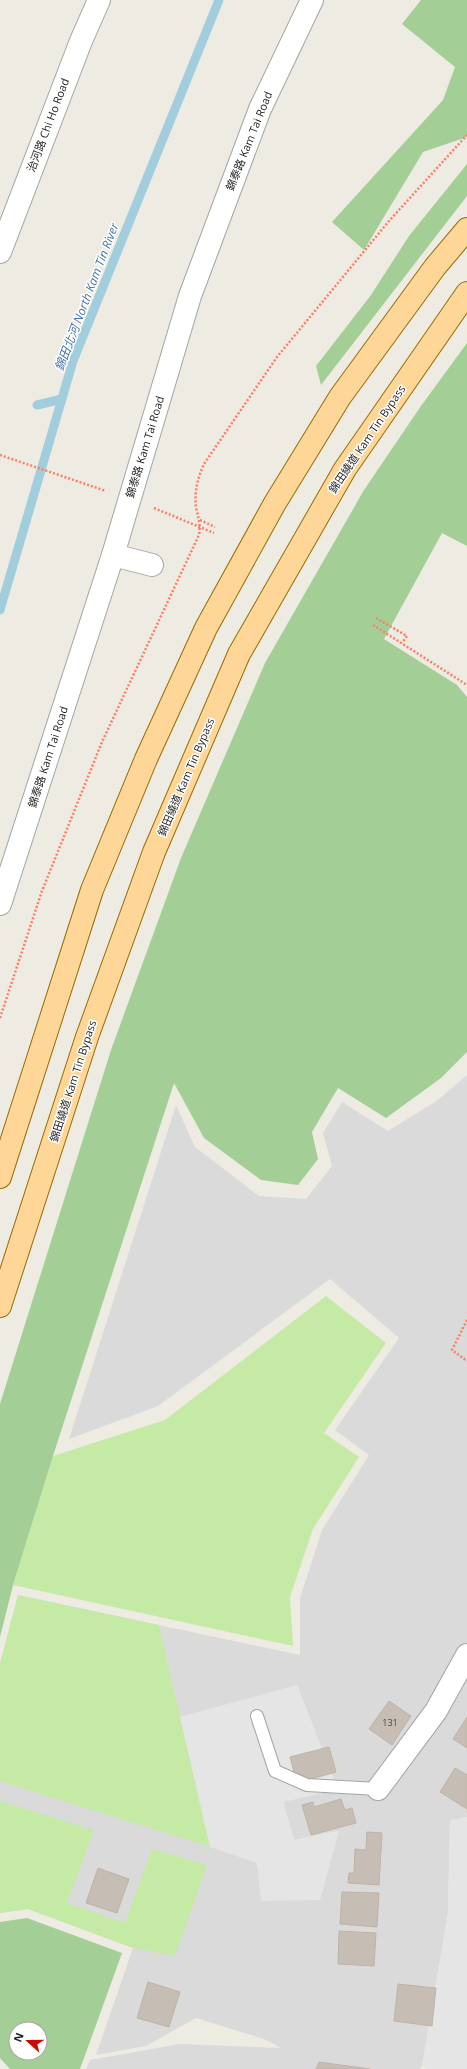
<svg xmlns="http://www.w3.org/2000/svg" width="467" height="2069" viewBox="0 0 467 2069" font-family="'Open Sans','Noto Sans TC',sans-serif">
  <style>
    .residential { fill: #dbdada; fill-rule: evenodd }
    .grass { fill: #c4eaa6 }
    .forest { fill: #a3cf96; fill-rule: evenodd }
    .parking { fill: #e5e5e5 }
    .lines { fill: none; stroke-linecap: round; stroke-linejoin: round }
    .stream { stroke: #a1cddd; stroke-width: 9 }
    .building { fill: #c6beb5; stroke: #c0b2a4 }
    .service-casing { stroke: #a4a4a4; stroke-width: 14 }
    .minor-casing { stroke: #a4a4a4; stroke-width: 24 }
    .primary-casing { stroke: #966c00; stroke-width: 24 }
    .path { stroke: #fd7d65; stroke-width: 2.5; stroke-dasharray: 2 2; stroke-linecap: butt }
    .service { stroke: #fff; stroke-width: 12 }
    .minor { stroke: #fff; stroke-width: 22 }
    .primary { stroke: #fed798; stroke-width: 22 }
    .labels { text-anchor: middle; stroke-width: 3; stroke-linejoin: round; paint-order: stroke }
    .number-label { font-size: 9px; fill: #474543 }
    .street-label { font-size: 11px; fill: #1d1d1d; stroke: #fff }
    .water-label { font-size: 12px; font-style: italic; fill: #4775ae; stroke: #fff }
  </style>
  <rect width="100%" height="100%" fill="#eeebe2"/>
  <path class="residential" d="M467,1075v742l-17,4 -2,92 -26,153 -2,3h-50l-51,-7 -3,7h-230l4,-9 90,-16 101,4 -17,-9 -68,-21 -50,28 -50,9 37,-107 -105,-39 -28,4v-249l18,-69 282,60v-57l22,-68 47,-75 -34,-25 64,-92 -69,-59 -172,127 -89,33 107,-334 19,42 64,49 47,3 26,-33 -9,-33 19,-31 46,29 50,-31zM297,1685l40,104 -54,13 11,38 44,-9 -76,69 -5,-37z"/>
  <g class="grass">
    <path d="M326,1296l60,47 -62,90 35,24 -46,72 -23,68 3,49 -280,-61 40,-129 112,-36z"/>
    <path d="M18,1595l141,30 51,222 -210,-66v-117z"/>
    <path d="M0,1801l94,29 -27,73 58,20 27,-74 55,16 -32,91 -42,-8 -105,-39 -28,4z"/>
  </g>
  <g class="forest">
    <path d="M421,0h46v137l-44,15 -59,98 -32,-28 111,-122 12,-33 -53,-43z"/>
    <path d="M467,164v32l-146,189 -5,-19 55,-71 38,-59z"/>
    <path d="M467,343v203l-25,-13 -58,106 73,46 10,12v355l-26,26 -55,40 -48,-30 -26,44 6,27 -20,26 -37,-5 -57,-42 -30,-55 -121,373 -40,129 -13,52v-233l111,-354 70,-192 84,-195 99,-173 57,-84z"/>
    <path d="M27,1918l95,35 -42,116h-70l-10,-11v-136zM16,2029h24v24h-24z"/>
  </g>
  <g class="parking">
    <path d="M297,1685l41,104 -55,13 11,38 45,-9 -19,69 -59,1 -4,-38 -47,-16 -30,-130z"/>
    <path d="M467,1817v252h-40l-5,-3 26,-153 2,-93z"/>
  </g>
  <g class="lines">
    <g class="stream">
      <path d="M37,405l25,-6"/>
      <path d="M0,610l73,-249 146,-361"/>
    </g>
  </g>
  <g class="building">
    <path d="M389,1701l22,15 -19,29 -23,-16z"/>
    <path d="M467,1717v31l-14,-9z"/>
    <path d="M329,1747l7,25 -39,11 -7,-26z"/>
    <path d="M455,1768l12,7v34l-27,-17z"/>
    <path d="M341,1799l4,11 7,-2 4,15 -45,12 -9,-30 11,-3 1,5z"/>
    <path d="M367,1832l15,1 -3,52 -31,-2 1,-10h5l1,-24 11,1z"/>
    <path d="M98,1868l31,11 -12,34 -31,-10z"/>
    <path d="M342,1892l37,1 -2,34 -37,-3z"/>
    <path d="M339,1931l37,2 -2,33 -36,-2z"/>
    <path d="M148,1982l32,10 -11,35 -32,-9z"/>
    <path d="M398,1984l38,4 -4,38 -38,-5z"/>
    <path d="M319,2062l51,7h-54z"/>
  </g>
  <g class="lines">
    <defs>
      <path id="service" d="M257,1716l18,55 32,14 71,4"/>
      <g id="minor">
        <path d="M0,252l81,-211 18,-41"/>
        <path d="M113,555l39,10"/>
        <path d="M0,904l113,-349 77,-259 70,-187 52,-109"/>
        <path d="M378,1789l58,-78 31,-56"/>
      </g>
      <g id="primary">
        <path d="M0,1177l92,-287 54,-131 60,-131 69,-125 65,-106 95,-130 32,-38"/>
        <path d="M0,1306l87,-269 67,-185 85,-198 106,-185 122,-176"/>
      </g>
    </defs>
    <use href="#service" class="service-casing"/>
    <use href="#minor" class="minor-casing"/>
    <use href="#primary" class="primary-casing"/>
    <g class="path">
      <path d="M0,455l106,36"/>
      <path d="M154,508l60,25"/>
      <path d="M200,520l15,7"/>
      <path d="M376,618l31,18 -5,7"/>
      <path d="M373,625l94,60"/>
      <path d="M0,1018l42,-127 60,-149 97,-207c2,-10 -1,-18 -3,-28 -2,-15 2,-30 8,-43l73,-107 112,-136 78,-86"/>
      <path d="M467,1320l-15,30 15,11"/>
    </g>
    <use href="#service" class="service"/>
    <use href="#minor" class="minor"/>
    <use href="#primary" class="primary"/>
  </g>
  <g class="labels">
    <g class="number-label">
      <text x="390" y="1726">131</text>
    </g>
    <g class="street-label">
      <text transform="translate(48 125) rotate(-69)" y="4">治河路 Chi Ho Road</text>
      <text transform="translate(249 141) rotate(-68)" y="4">錦泰路 Kam Tai Road</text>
      <text transform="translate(367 439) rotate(-56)" y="4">錦田繞道 Kam Tin Bypass</text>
      <text transform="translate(145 447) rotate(-73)" y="4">錦泰路 Kam Tai Road</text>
      <text transform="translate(48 757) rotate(-72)" y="4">錦泰路 Kam Tai Road</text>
      <text transform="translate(186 777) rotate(-67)" y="4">錦田繞道 Kam Tin Bypass</text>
      <text transform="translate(73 1081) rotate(-72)" y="4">錦田繞道 Kam Tin Bypass</text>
    </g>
    <g class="water-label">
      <text transform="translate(87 297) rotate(-69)" y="4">錦田北河 North Kam Tin River</text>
    </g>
  </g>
  <g transform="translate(28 2041) rotate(291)"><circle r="19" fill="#ffffff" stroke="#a5a5a5"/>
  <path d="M0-3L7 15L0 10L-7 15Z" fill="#ca0b00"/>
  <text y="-6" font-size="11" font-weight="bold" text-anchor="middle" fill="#1d1d1d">N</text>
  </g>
</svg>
